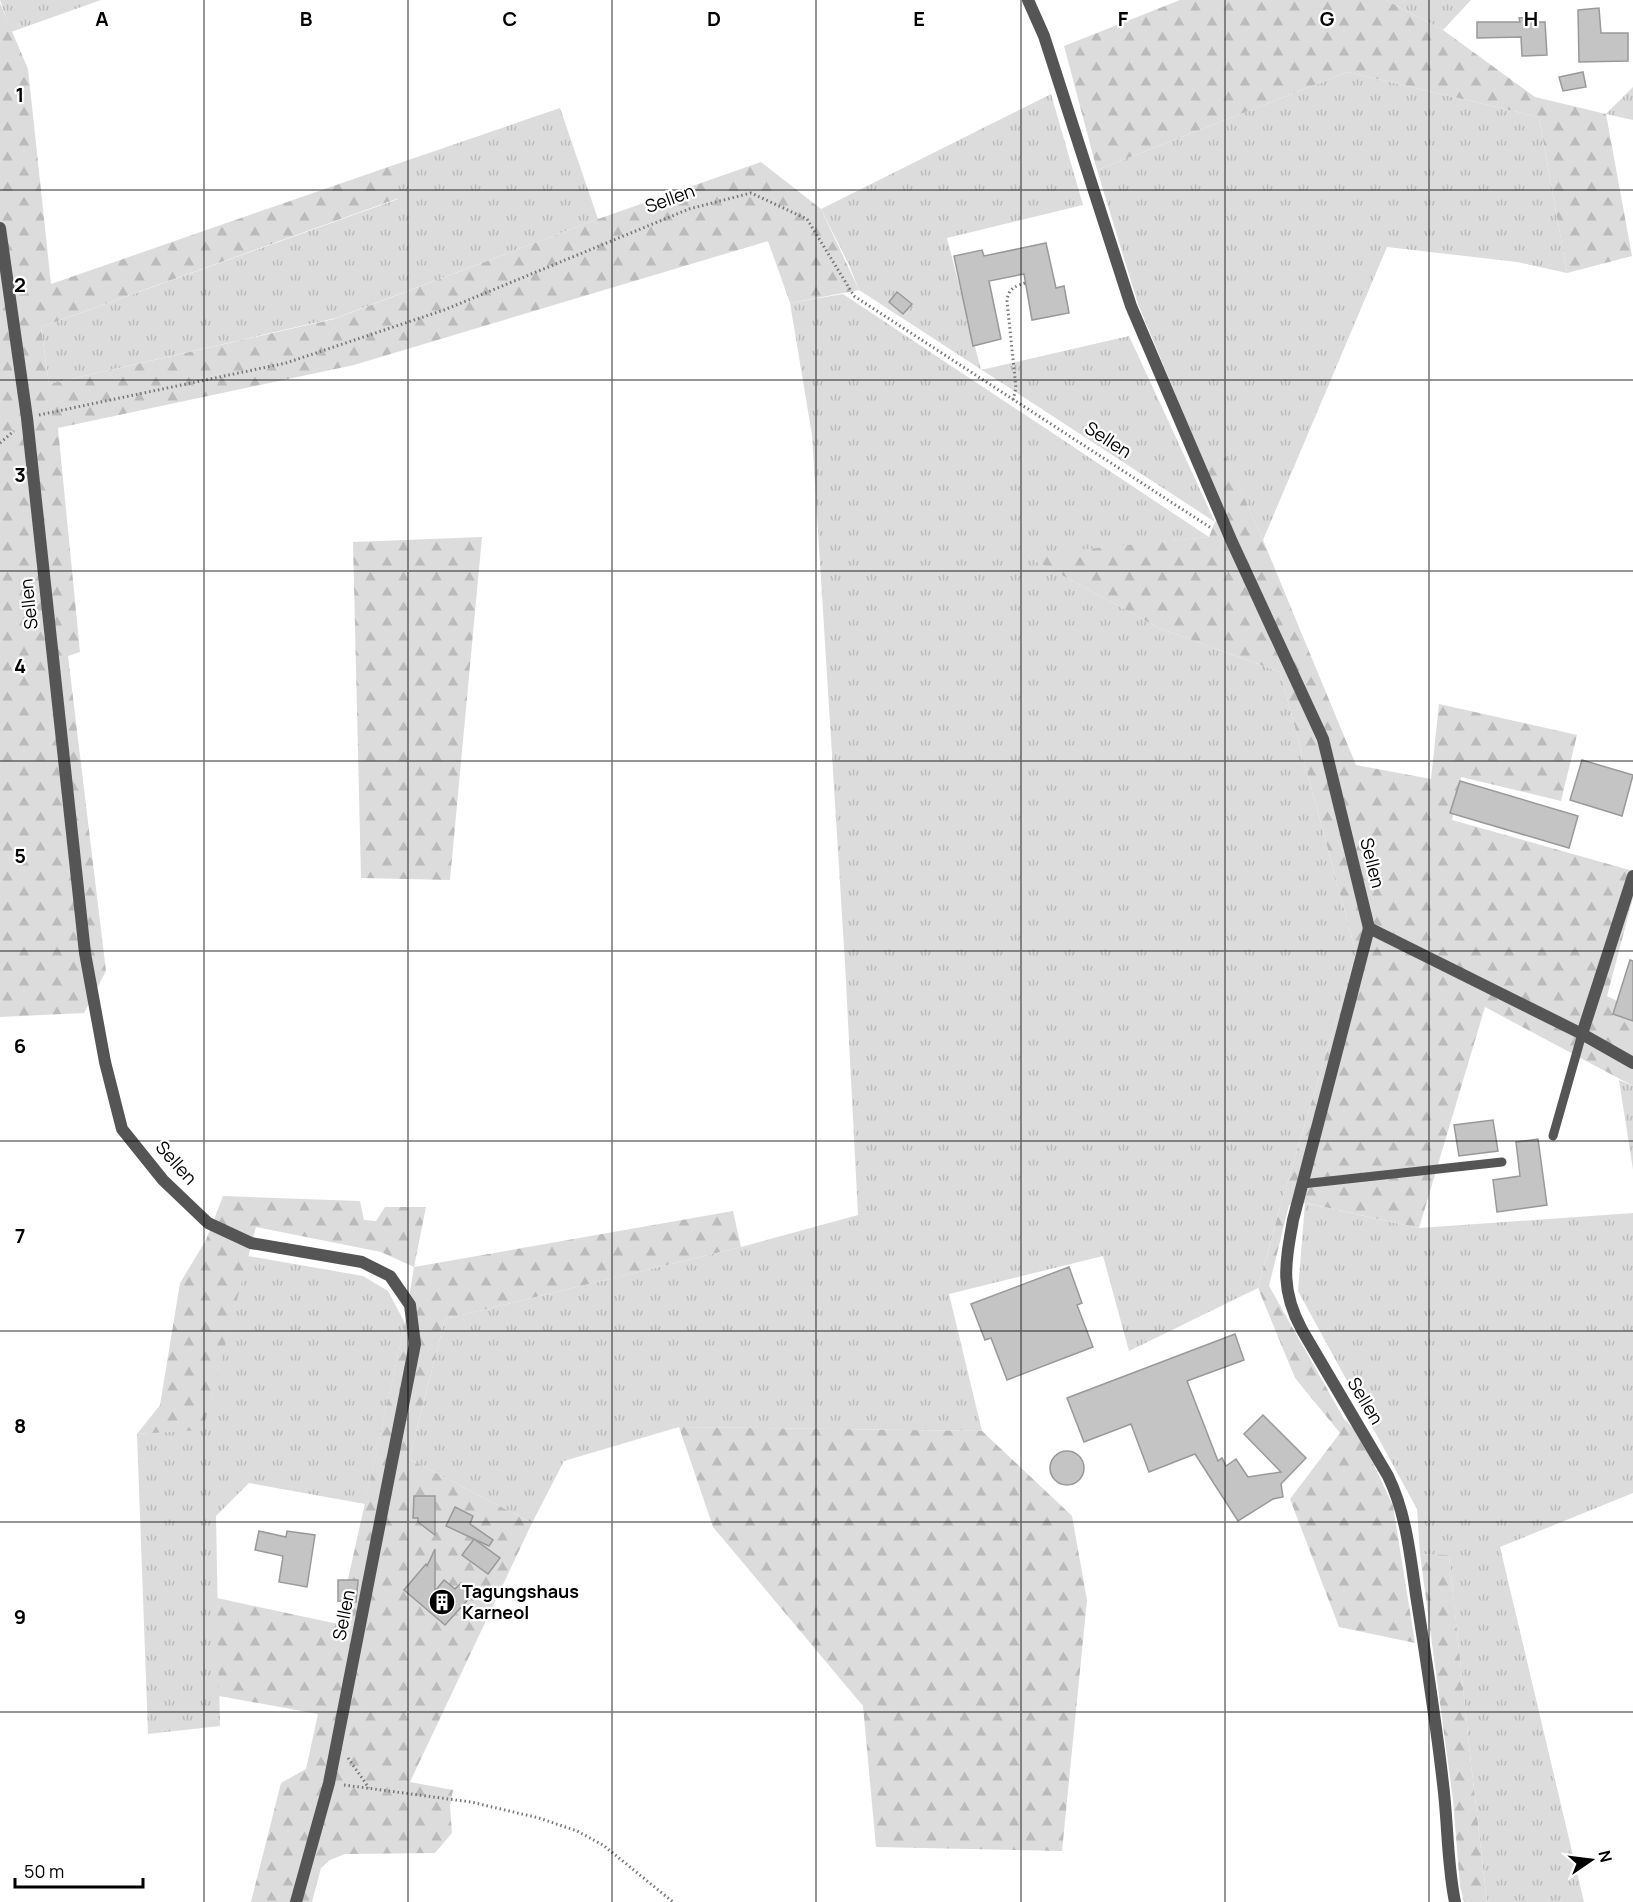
<svg xmlns="http://www.w3.org/2000/svg" width="1633" height="1902" viewBox="0 0 1633 1902" font-family="Manrope,sans-serif">
  <style>
    .grass { fill: url(#grass-tufts) }
    .forest { fill: url(#forest-firs) }
    .building { fill: #c4c4c4; stroke: #999; stroke-width: 1.5 }
    .lines { fill: none; stroke-linecap: round; stroke-linejoin: round }
    .path { stroke: #777; stroke-width: 3; stroke-dasharray: 1.5 3; stroke-linecap: butt }
    .lane { stroke: #555; stroke-width: 9 }
    .street { stroke: #555; stroke-width: 12 }
    .grid { fill: none; stroke: #000; stroke-width: 1.5; stroke-opacity: 0.55 }
    .labels { text-anchor: middle; stroke-width: 4.5; stroke-linejoin: round; paint-order: stroke }
    .street-label { font-size: 18px; fill: #000; stroke: #fff }
    .poi-label { font-size: 18px; font-weight: bold; fill: #000; stroke: #fff; text-anchor: start }
    .grid-label { font-size: 20px; text-anchor: middle; font-weight: bold; fill: #000; stroke: #fff; stroke-width: 4.5; stroke-linejoin: round; paint-order: stroke }
  </style>
  <defs>
    <pattern id="grass-tufts" width="24" height="20" patternUnits="userSpaceOnUse" patternTransform="scale(1.5)"><rect width="24" height="20" fill="#dcdcdc"/><path d="M3 7l-1-3M5 7V3M7 7l1-3M15 17l-1-3M17 17v-4M19 17l1-3" fill="none" stroke="#bbb"/></pattern>
    <pattern id="forest-firs" width="22" height="20" patternUnits="userSpaceOnUse" patternTransform="scale(1.5)"><rect width="22" height="20" fill="#dcdcdc"/><path d="M5 1l3.5 6h-7zM16 11l3.5 6h-7z" fill="#bbb"/></pattern>
  </defs>
  <rect width="100%" height="100%" fill="#fff"/>
  <g class="grass">
    <path d="M0,0h101l-90,32z"/>
    <path d="M1386,0h85l-28,30z"/>
    <path d="M1348,72l191,45 28,156 -50,-11 -130,-15 -124,293 -39,-87 -20,10 -66,-159 -41,-134z"/>
    <path d="M1633,87v33l-27,-6z"/>
    <path d="M1051,94l32,111 -136,33 34,132 148,-34 86,186 -356,-232 -10,-25 -28,-56z"/>
    <path d="M560,108l38,111 -262,99 -287,66 -8,-57 357,-128 -7,-33z"/>
    <path d="M843,294l366,243 -182,19 132,72 121,44 76,281 -75,251 -23,84 -129,63 -26,-95 -154,38 33,137 -303,-4 -115,34 -32,62 -123,-64 36,-140 296,-72 117,-32 -13,-252 -33,-528 -22,-132z"/>
    <path d="M1619,1080l14,6v84z"/>
    <path d="M1305,1203l114,25 214,-15v280l-133,54 84,355h-97l-16,-139 -22,-207 -29,-2 -3,-45 -119,-218z"/>
    <path d="M248,1256l115,20 25,15 17,32 -40,181 -116,-21 -33,33 4,210 -72,8 -11,-300 66,-5z"/>
  </g>
  <g class="forest">
    <path d="M1180,0h206l57,30 92,67 71,17 26,142 -65,17 -28,-156 -191,-45 -251,98 -33,-124z"/>
    <path d="M0,3l28,66 23,215 340,-118 8,32 -358,129 8,57 285,-65 264,-100 163,-57 60,47 38,81 -69,13 -22,-62 -414,124 -296,63 22,224 -12,4 38,315 -22,42 -84,4z"/>
    <path d="M1224,452l39,88 93,225 75,14 8,-75 138,31 -16,66 -100,-24 -9,43 181,51v27l-26,98 26,13v77l-148,-79 -66,221 -113,-25 -17,2 -20,81 75,133 16,16 33,71 22,137 -76,-16 -49,-128 50,-66 -45,-55 -37,-90 23,-84 75,-251 -76,-281 -121,-44 -134,-73 184,-18 6,-15 11,-6 -22,-53z"/>
    <path d="M482,537l-32,343 -89,-2 -8,-336z"/>
    <path d="M223,1196l137,5 4,19 12,1 9,-14h41l-12,60 319,-56 8,36 -296,72 -36,140 123,64 -122,259 43,8 -3,16 2,27 -17,20 -90,1 -15,6 -9,8 -9,34h-61l30,-119 25,-14 12,-55 -99,-18 -2,-98 121,26 67,-301 9,-56 -33,-15 -125,-25 -53,203 -66,4 23,-29 20,-122 26,-43z"/>
    <path d="M679,1427l303,4 90,85 15,84 -25,251 -186,-4 -13,-141 -150,-179z"/>
    <path d="M1420,1554l29,1 22,208 16,139h-23l-4,-16 -7,-86z"/>
  </g>
  <g class="building">
    <path d="M1599,8l2,25h27v28l-49,1 -1,-52z"/>
    <path d="M1534,17l1,5h10l2,33 -25,1 -1,-19 -44,1v-16h43l-1,-4z"/>
    <path d="M1583,72l3,15 -23,4 -4,-14z"/>
    <path d="M1046,243l10,45 8,-2 5,27 -37,7 -8,-46 -35,7 12,58 -28,7 -19,-90 28,-6 2,6z"/>
    <path d="M897,292l15,12 -9,10 -14,-12z"/>
    <path d="M1582,760l51,15 -11,41 -52,-16z"/>
    <path d="M1460,781l118,35 -9,32 -119,-35z"/>
    <path d="M1630,960l3,1v60l-20,-7z"/>
    <path d="M1493,1120l5,31 -39,5 -5,-31z"/>
    <path d="M1538,1139l9,66 -50,7 -4,-32 27,-4 -4,-34z"/>
    <path d="M1069,1267l13,36 -5,2 16,42 -86,33 -16,-42 -6,2 -14,-36z"/>
    <path d="M1235,1334l9,26 -57,21 31,80 4,-3 4,8 10,-7 12,18 33,-5 -37,-38 19,-19 43,43 -25,26 2,13 -10,2 -35,22 -43,-67 -46,18 -18,-48 -47,18 -17,-44z"/>
    <circle cx="1067" cy="1468" r="17"/>
    <path d="M414,1496h21v39l-17,-13v-4h-5z"/>
    <path d="M455,1507l18,9 -3,8 23,16 -4,6 -43,-20z"/>
    <path d="M259,1531l27,6 1,-6 28,4 -8,52 -28,-5 4,-26 -28,-6z"/>
    <path d="M474,1539l26,19 -12,16 -26,-19z"/>
    <path d="M435,1549v42l9,-11 11,9 6,-6 12,11 -28,31 -41,-35 22,-26 1,2z"/>
    <path d="M338,1580h20l-2,22 -18,-1z"/>
  </g>
  <g class="lines">
    <g class="path">
      <path d="M1013,400l3,-12 -9,-87c1,-13 9,-15 21,-19"/>
      <path d="M39,415l247,-52 158,-53 245,-101 62,-16 56,26 47,77 357,232"/>
      <path d="M0,443l14,-12"/>
      <path d="M348,1758l21,30"/>
      <path d="M344,1785l127,17 68,16 38,13 26,14 70,57"/>
    </g>
    <g class="lane">
      <path d="M1553,1136l29,-102"/>
      <path d="M1302,1184l200,-22"/>
    </g>
    <g class="street">
      <path d="M1028,0l16,36 87,270 101,236 91,197 46,189"/>
      <path d="M0,228l27,190 58,535 20,109 17,67 41,51 45,43 43,20 111,19 28,14 20,29 5,39 -86,439 -33,119"/>
      <path d="M1582,1034l51,-158"/>
      <path d="M1455,1902c-8,-39 -7,-79 -12,-118 -7,-63 -17,-126 -27,-189 -6,-41 -10,-82 -28,-119l-86,-146c-22,-41 -17,-65 -9,-110l76,-292 213,106 51,29"/>
    </g>
  </g>
  <path class="grid" d="M204,0v1902M408,0v1902M612,0v1902M816,0v1902M1021,0v1902M1225,0v1902M1429,0v1902M0,190h1633M0,380h1633M0,571h1633M0,761h1633M0,951h1633M0,1141h1633M0,1331h1633M0,1522h1633M0,1712h1633"/>
  <defs>
    <symbol id="building-disc" viewBox="-11 -11 22 22"><circle r="9.5" fill="#000" stroke="#fff"/><path d="M-4-6H4V6H1V3H-1V6H-4ZM-2.5-4.3h1.7v1.8h-1.7ZM.8-4.3h1.7v1.8H.8ZM-2.5-1h1.7V.8h-1.7ZM.8-1h1.7V.8H.8Z" fill="#fff"/></symbol>
  </defs>
  <g fill-rule="evenodd">
    <use href="#building-disc" x="427" y="1587" width="30" height="30"/>
  </g>
  <g class="labels">
    <g class="street-label">
      <text transform="translate(670 199) rotate(-20)" y="6">Sellen</text>
      <text transform="translate(1108 440) rotate(33)" y="6">Sellen</text>
      <text transform="translate(29 604) rotate(-96)" y="6">Sellen</text>
      <text transform="translate(1372 863) rotate(76)" y="6">Sellen</text>
      <text transform="translate(176 1163) rotate(48)" y="6">Sellen</text>
      <text transform="translate(1365 1401) rotate(59)" y="6">Sellen</text>
      <text transform="translate(344 1615) rotate(-79)" y="6">Sellen</text>
    </g>
    <g class="poi-label">
      <text x="462" y="1598">Tagungshaus<tspan x="462" dy="21">Karneol</tspan></text>
    </g>
  </g>
  <g class="grid-label">
    <text x="102" y="26">A</text>
    <text x="306" y="26">B</text>
    <text x="510" y="26">C</text>
    <text x="714" y="26">D</text>
    <text x="919" y="26">E</text>
    <text x="1123" y="26">F</text>
    <text x="1327" y="26">G</text>
    <text x="1531" y="26">H</text>
    <text x="20" y="102">1</text>
    <text x="20" y="292">2</text>
    <text x="20" y="482">3</text>
    <text x="20" y="673">4</text>
    <text x="20" y="863">5</text>
    <text x="20" y="1053">6</text>
    <text x="20" y="1243">7</text>
    <text x="20" y="1433">8</text>
    <text x="20" y="1624">9</text>
  </g>
  <g transform="translate(1591 1860) rotate(76)" stroke="#ffffff" stroke-width="4.5" paint-order="stroke">
  <path d="M0-4.5L10 22L0 15L-10 22Z" fill="#000000"/>
  <text y="-9" font-size="16" font-weight="bold" text-anchor="middle" fill="#000000">N</text>
  </g>
  <path d="M15 1878v9h128v-9" fill="none" stroke="#000000" stroke-width="3"/>
  <text x="24" y="1878" font-size="18" fill="#000000" stroke="#ffffff" stroke-width="4.5" paint-order="stroke">50 m</text>
</svg>
